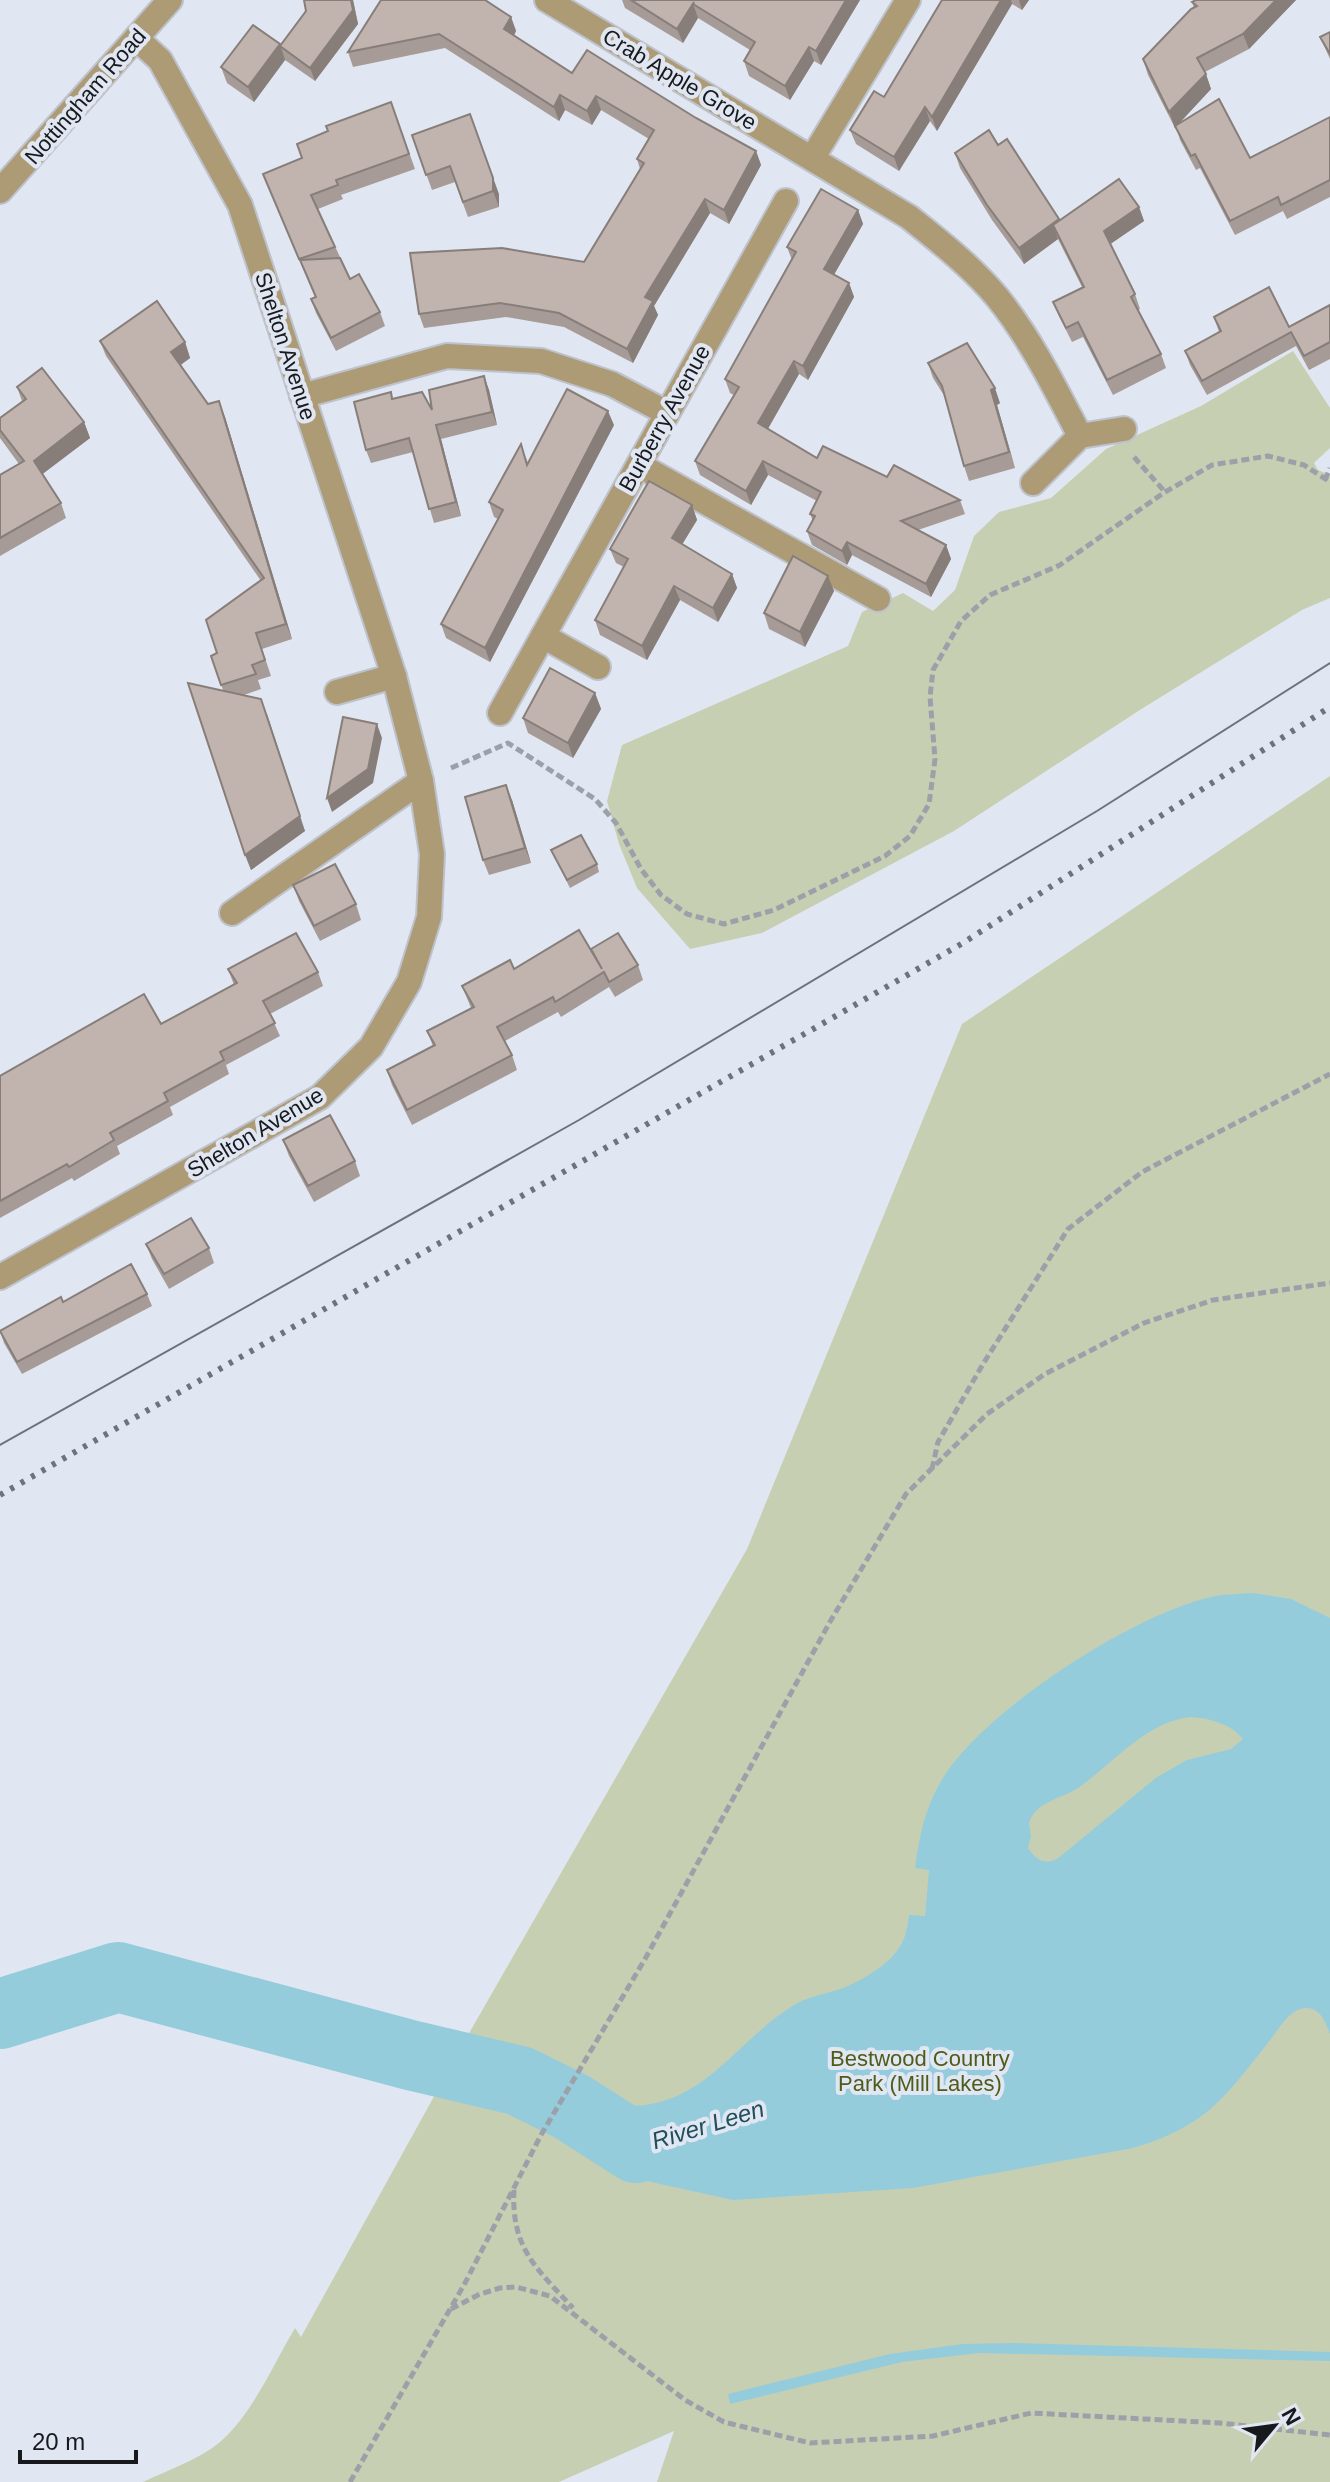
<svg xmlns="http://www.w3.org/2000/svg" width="1330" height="2482" viewBox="0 0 1330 2482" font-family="Arial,sans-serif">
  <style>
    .green { fill: #c7cfb3 }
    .water { fill: #94ccdb; fill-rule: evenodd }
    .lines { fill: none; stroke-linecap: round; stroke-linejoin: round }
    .river { stroke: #94ccdb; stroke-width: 70 }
    .minor-casing { stroke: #bdc2cc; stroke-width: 28 }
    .path { stroke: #9ca0a9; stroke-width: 5; stroke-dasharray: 8 4; stroke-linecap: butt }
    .minor { stroke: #ad9b76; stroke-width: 24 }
    .tram { stroke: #6f7279; stroke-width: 2 }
    .rail { stroke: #6f7279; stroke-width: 6; stroke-dasharray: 4 8; stroke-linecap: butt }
    .wall { fill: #a69b96 }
    .shaded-wall { fill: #877e7a }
    .building { fill: #c1b4af; stroke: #877e7a; stroke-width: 2 }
    .labels { text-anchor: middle; stroke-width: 8; stroke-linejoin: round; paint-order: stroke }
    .street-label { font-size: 22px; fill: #17191d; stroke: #e1e7f2 }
    .park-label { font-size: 22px; fill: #4f5c19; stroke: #e1e7f2 }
    .water-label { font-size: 24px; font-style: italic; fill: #1f4f5b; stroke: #e1e7f2 }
  </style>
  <rect width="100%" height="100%" fill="#e1e7f2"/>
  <g class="green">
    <path d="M1293,351l37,57v40l-16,15 4,7 12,5v123l-28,12 -159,98 -189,123 -192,102 -72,16 -53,-61 -18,-44 -12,-43 15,-56 226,-99 14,-34 41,-19 30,18 22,-21 19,-54 25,-24 52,-14 55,-49 95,-43z"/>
    <path d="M1330,776v1706h-673l17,-51 -115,51h-416c25,-12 55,-22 77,-40 32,-27 54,-79 75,-114l6,9 167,-302 279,-486 215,-525z"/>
  </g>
  <g class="water">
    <path d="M1253,1593l38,6 39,19v416c-4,-10 -9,-26 -23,-26 -17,-1 -30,24 -40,36 -44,56 -63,83 -134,104l-220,40 -180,12 -82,-18 -91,-46 25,-54c19,14 35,27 61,23 63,-9 95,-67 145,-98 15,-10 30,-12 46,-17 17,-5 40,-19 53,-31 14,-14 17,-26 19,-44l16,1 4,-46 -14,-2c4,-31 10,-60 26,-87 41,-70 196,-170 275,-185 12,-2 24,-2 37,-3zM1189,1717c20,1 41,6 54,22l-12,10 -44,11 -30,17 -100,82c-15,6 -20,1 -29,-11l3,-12 -2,-13c7,-22 33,-24 49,-35 36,-25 65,-64 111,-71z"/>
    <path d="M1013,2343l317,9v9l-351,-8 -77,9 -172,42 -2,-10 162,-40 72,-10z"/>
  </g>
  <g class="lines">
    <path class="river" d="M0,2014l118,-37 292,78 110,26 52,26 64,41 20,-6"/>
    <defs>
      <g id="minor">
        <path d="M547,0l362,217c31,25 62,49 88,80 34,42 58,91 83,139"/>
        <path d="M813,157l95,-157"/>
        <path d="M0,191l170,-191"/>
        <path d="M302,396l145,-40 94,5 71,23 55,29"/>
        <path d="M639,465l239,134"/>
        <path d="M1033,483l47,-47 44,-7"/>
        <path d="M543,636l55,31"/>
        <path d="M337,692l57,-16"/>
        <path d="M500,713l286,-512"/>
        <path d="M232,913l189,-132"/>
        <path d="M0,1277l320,-180 51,-50 38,-65 20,-65 3,-63 -11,-73 -27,-105 -154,-471 -80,-145 -24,-22"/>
      </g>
    </defs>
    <use href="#minor" class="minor-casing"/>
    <g class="path">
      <path d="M1134,457l31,35"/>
      <path d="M1325,480l5,-12"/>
      <path d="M451,768l57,-25 87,56 21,24 25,46 20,26 26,19 37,10 50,-14 111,-54 25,-20 19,-32 6,-45 -5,-62 3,-27 28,-49 29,-26 70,-30 105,-73 47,-27 56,-9 36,9 26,17"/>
      <path d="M932,1469l6,-27 45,-78 85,-135 74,-57 188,-98"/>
      <path d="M514,2190c-3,58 22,78 59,118"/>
      <path d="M451,2309l29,-15 20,-6 16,-1 34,9 135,104 39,22 86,21 123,-7 98,-23 189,10 110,12"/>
      <path d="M350,2482l114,-197 77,-150 104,-176 186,-339 75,-126 81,-80 58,-40 99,-51 69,-23 117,-17"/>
    </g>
    <use href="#minor" class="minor"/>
    <path class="tram" d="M0,1445l579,-325 518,-309 233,-148"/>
    <path class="rail" d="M0,1495l963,-552 367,-236"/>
  </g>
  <g class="wall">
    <path d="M304,0h49l5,24 -43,57 -30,-21 -31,42 -27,-19 -6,-16 59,-23v2l26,-35z"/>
    <path d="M622,0h238l-39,65 -7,-4 -24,39 -41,-24 -5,-15 6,-11 -52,-32 -15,25 -58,-35z"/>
    <path d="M942,0h87l-7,10 -10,-6 -75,127 -7,-10 -31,50 -43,-27 -6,-14 34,-33z"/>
    <path d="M1196,0h100l-47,49 -44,23 6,17 -33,35 72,34 80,-41v80l-43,22 -4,-8 -48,24 -35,-67 -4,2 -16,-30 -4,-14 -1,2 -27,-53 -5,-16 51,-51 -2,-6z"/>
    <path d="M511,17l5,14 -2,5 58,37 124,45 60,33 5,14 -32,59 -19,-11 -56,93 4,9 -25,48 -69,-36 -58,-10 -82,11 -5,-14 165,-52 56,-93 -3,-10 12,-20 -48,-29 -9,15 -27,-15 -6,11 -114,-73 -92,19 -5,-15z"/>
    <path d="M1330,32v27l-10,-22z"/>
    <path d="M391,102l24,67 -74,26 2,4 -25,10 32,70 30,33 5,14 -49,25 -20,-38 -5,-14 4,-2 -52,-123 39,-16 26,-27z"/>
    <path d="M412,135l87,59v13l-31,10 -13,-35 -23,8z"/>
    <path d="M998,145l61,76 80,-14 5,14 -34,23 25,50 5,15 -2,1 23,44 5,14 -53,27 -30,-58 -11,5 -13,-26 -6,-14 29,-15 -24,-48 -34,25 -32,-44 -32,-52 -5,-15z"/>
    <path d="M858,210l5,14 -29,51 15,8 5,14 -46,83 -9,-6 -31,55 49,29 70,19 73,23 5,14 -47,16 28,15 5,14 -20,38 -79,-42 -5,10 -35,-20 -5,-14 6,-10 -3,-7 7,-13 -49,-26 -17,30 -51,-30 -5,-14 39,-66 -4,-2 -5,-14 67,-119 -5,-13z"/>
    <path d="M1330,305v54l-21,11 -13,-24 -89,49 -17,-30 -5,-14 34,-19 -5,-15 75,10z"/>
    <path d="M100,341l85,1 5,16 -9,7 27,39 17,13 67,222 -30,10 9,27 -13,4 3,9 -17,6 61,136 -54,39 -28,-180 -12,-34 6,-3 44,-72 -155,-225z"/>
    <path d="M928,363l72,40 -3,2 18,63 -46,13 -5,-15 -19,-69 -12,-19z"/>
    <path d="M484,376l5,14 8,35 -56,14 20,77 -27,7 -21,-71 -42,11 -5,-13 25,-58 2,7 39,11z"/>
    <path d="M17,387l67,35 6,16 -48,36 19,29 5,15 -66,38v-81l19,-11 -19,-26v-20l22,-17z"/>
    <path d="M614,425l-124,237 -44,-24 -5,-14 57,-105 -4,-2 -5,-15 37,-44 2,5z"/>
    <path d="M692,505l5,15 -15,24 50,30 5,14 -19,34 -38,-22 -33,60 -47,-25 -5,-15 29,-53 -8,-4 -6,-14z"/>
    <path d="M834,591l-29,56 -36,-18 -5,-16z"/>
    <path d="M595,693l6,16 -28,49 -45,-25 -5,-15z"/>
    <path d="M512,800l19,63 -42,12 -6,-15z"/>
    <path d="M551,850l46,14 2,8 -29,16z"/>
    <path d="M293,885l63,19 5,16 -41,21 -21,-40z"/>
    <path d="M592,952l46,13 5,15 -28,17 -6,-10 -48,30 -3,-5 -53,29 7,14 5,15 -105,55 -20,-40 -5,-15 46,-24 -6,-15 44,-23 -9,-22 52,-17z"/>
    <path d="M228,969l90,3 5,14 -53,28 10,22 -54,29 3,9 -59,33 3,8 -56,31 3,8 -46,27 -2,-3 -72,40v-142l161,-52 73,-39z"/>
    <path d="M283,1140l72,21 5,15 -46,26 -25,-46z"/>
    <path d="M146,1244l63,4 5,15 -45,26 -17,-30z"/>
    <path d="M147,1294l5,12 -130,68 -18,-31 -4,-12 63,-29z"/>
  </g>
  <g class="shaded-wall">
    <path d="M351,0h2l5,24 -43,57 -5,-13z"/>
    <path d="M846,0h14l-39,65 -5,-14z"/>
    <path d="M1001,0h10l1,4 -75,127 -5,-14z"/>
    <path d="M1019,0h10l-7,10z"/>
    <path d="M1276,0h20l-47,49 -6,-15z"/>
    <path d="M693,4l5,14 -15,25 -6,-14z"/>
    <path d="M511,17l5,14 -7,13 -5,-15z"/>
    <path d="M280,44l5,16 -31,42 -6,-15z"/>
    <path d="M809,47l5,14 -24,39 -5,-14z"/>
    <path d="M1206,74l5,15 -36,39 -6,-16z"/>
    <path d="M560,95l5,15 -6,11 -5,-14z"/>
    <path d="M596,96l5,14 -9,15 -5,-14z"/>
    <path d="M925,107l5,14 -31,50 -5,-14z"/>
    <path d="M470,114l29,80v13l-6,-16z"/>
    <path d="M756,151l5,14 -32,59 -5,-14z"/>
    <path d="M705,199l5,14 -56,93 4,9 -25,48 -6,-14 18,-52z"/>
    <path d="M1139,207l5,14 -35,24 -5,-14z"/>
    <path d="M858,210l5,14 -34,59 -5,-14z"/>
    <path d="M1059,219l5,15 -11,-9 5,14 -34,25 -5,-16z"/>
    <path d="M849,283l5,14 -46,83 -5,-14z"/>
    <path d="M185,342l5,16 -13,9 -6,-15z"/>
    <path d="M794,361l5,13 -36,63 -5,-14z"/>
    <path d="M484,376l5,14 8,35 -5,-13z"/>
    <path d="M995,388l5,15 -3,2 18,63 -24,-78z"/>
    <path d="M219,401l6,16 67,222 -6,-15z"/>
    <path d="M608,411l6,14 -124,237 -5,-14z"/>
    <path d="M84,422l6,16 -50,38 -6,-15z"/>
    <path d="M436,425l5,14 20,77 -5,-14z"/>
    <path d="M763,461l5,14 -17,30 -5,-14z"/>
    <path d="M692,505l5,15 -20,33 -5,-15z"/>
    <path d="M847,542l5,13 -5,10 -5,-14z"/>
    <path d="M946,545l5,14 -20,38 -5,-13z"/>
    <path d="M732,574l5,14 -19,34 -5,-14z"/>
    <path d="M828,576l6,15 -29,56 -5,-15z"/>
    <path d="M674,586l6,14 -33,60 -5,-14z"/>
    <path d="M595,693l6,16 -28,49 -5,-15z"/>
    <path d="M267,714l38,117 -54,39 -6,-15z"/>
    <path d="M377,724l5,14 -9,45 -41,29 -5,-14z"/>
    <path d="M506,785l6,15 19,63 -6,-15z"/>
  </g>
  <g class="building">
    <path d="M304,0h47l2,10 -43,58 -30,-22 26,-35z"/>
    <path d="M381,0h104l26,17 -7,12 68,44 15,-23 109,68 60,33 -32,59 -19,-11 -60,98 8,4 -26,48 -68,-36 -59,-10 -81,11 -9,-61 92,-5 82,14 60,-99 -7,-4 17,-29 -58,-34 -9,15 -27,-16 -6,12 -115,-73 -91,18z"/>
    <path d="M631,0h215l-30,51 -7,-4 -24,39 -41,-25 11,-19 -62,-38 1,-2 -17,27z"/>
    <path d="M942,0h59l-69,117 -7,-10 -31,50 -44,-27 24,-39 10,6z"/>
    <path d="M1196,0h80l-33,34 -46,24 9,16 -37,38 -26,-53 48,-50 6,-3 -5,-4z"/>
    <path d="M253,25l27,19 -32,43 -27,-20z"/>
    <path d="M1330,32v22l-10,-17z"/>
    <path d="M1219,99l31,59 80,-41v63l-49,25 -3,-8 -48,24 -35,-67 -4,2 -16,-30z"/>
    <path d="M391,102l18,52 -73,26 2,5 -27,10 24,52 -36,12 -36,-85 39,-16 -5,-14 31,-13 -2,-5z"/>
    <path d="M470,114l23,64v13l-30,11 -13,-36 -24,9 -14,-40z"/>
    <path d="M989,130l9,15 9,-6 52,80 -40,29 -32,-43 -32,-52z"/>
    <path d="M1119,179l20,28 -35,24 31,63 -4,3 30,57 -54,26 -29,-58 -12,6 -13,-26 31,-15 -31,-62z"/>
    <path d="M821,189l37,21 -34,59 25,14 -46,83 -9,-5 -36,62 59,35 6,-12 64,31 7,-12 66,35 -59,21 45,24 -20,39 -79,-42 -5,9 -35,-20 8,-15 -5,-2 11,-22 -58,-31 -17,30 -51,-30 44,-74 -14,-8 71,-127 -9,-5z"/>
    <path d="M340,258l10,21 9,-5 21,38 -49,26 -20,-39 5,-2 -16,-37z"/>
    <path d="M1269,287l20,40 41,-22v37l-26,14 -13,-24 -89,49 -17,-30 36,-20 -7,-14z"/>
    <path d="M157,301l28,41 -14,10 37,52 11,-3 67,223 -30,9 9,27 -13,5 4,9 -35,11 -10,-29 6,-3 -11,-33 58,-42 -164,-237z"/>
    <path d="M967,343l28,45 -4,2 18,62 -45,14 -22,-80 -14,-23z"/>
    <path d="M42,368l42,54 -50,39 27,42 -61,35v-63l24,-14 -24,-31v-12l26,-19 -9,-12z"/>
    <path d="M484,376l8,36 -56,13 20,77 -27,7 -20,-71 -43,12 -12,-48 37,-10 1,7 30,-7 10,18 -3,-20z"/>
    <path d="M567,389l41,22 -123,237 -44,-24 62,-114 -14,-8 32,-58 6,21z"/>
    <path d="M649,481l43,24 -20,33 60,36 -19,34 -39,-22 -32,60 -47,-26 33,-61 -18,-10z"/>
    <path d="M793,556l35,20 -28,56 -36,-19z"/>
    <path d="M550,668l45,25 -27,50 -45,-25z"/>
    <path d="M188,683l73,16 39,117 -55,39z"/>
    <path d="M343,717l34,7 -9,45 -41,29z"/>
    <path d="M506,785l19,63 -42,12 -18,-63z"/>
    <path d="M581,835l16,29 -30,16 -16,-30z"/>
    <path d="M335,864l21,40 -42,22 -21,-41z"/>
    <path d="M579,930l23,39 -11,-20 27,-16 20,32 -29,17 -5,-10 -49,30 -2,-5 -56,30 15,28 -105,55 -20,-40 48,-25 -8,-14 47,-24 -12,-21 48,-26 4,9z"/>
    <path d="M296,933l22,39 -55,29 12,22 -55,29 4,8 -60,33 4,8 -58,32 4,7 -45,27 -2,-3 -67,37v-125l144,-82 17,30 76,-41 -9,-14z"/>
    <path d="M330,1115l25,46 -47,25 -25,-46z"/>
    <path d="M191,1218l18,30 -45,26 -18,-30z"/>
    <path d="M131,1264l16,30 -130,68 -17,-31 61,-34 2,5z"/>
  </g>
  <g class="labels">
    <g class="street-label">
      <text transform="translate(680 79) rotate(31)" y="8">Crab Apple Grove</text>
      <text transform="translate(85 96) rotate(-49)" y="8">Nottingham Road</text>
      <text transform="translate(286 346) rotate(72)" y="8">Shelton Avenue</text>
      <text transform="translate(664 418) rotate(-61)" y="8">Burberry Avenue</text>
      <text transform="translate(255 1132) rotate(-31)" y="8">Shelton Avenue</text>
    </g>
    <g class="park-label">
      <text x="920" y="2066">Bestwood Country<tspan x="920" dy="25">Park (Mill Lakes)</tspan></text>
    </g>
    <g class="water-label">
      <text transform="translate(708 2125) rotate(-17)" y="8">River Leen</text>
    </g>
  </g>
  <g transform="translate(1274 2426) rotate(61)" stroke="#e1e7f2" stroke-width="6" paint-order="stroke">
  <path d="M0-6L14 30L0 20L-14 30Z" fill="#17191d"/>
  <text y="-12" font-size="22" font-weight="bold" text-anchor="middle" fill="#17191d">N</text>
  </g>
  <path d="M20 2450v12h116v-12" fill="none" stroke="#17191d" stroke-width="4"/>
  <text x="32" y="2450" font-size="24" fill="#17191d" stroke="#e1e7f2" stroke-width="6" paint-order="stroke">20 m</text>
</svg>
